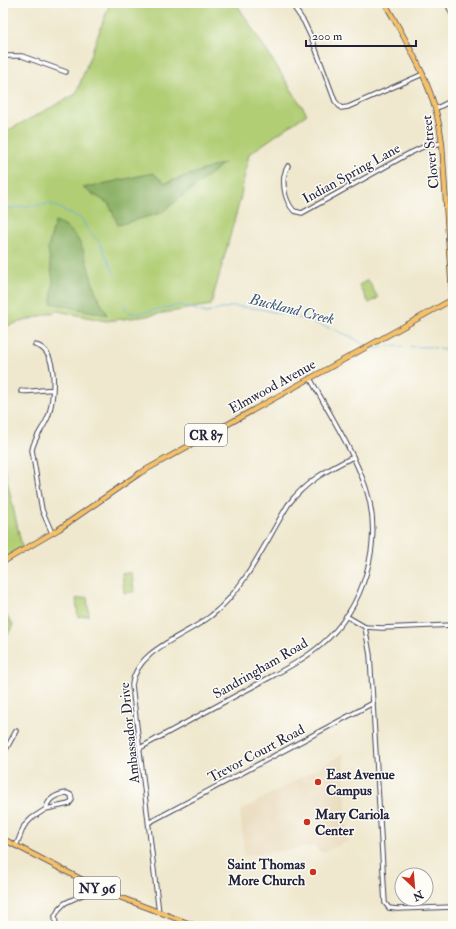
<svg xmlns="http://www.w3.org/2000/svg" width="456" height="929" viewBox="0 0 456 929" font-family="'IM FELL Double Pica',serif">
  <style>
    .built { fill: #e8d9ba }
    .green { fill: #b1ce75; stroke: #6a7858 }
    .forest { fill: #8cb166; stroke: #576a50 }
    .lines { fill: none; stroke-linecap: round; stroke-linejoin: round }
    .stream { stroke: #62acda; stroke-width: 1 }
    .minor-casing { stroke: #414051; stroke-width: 5.5 }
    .major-casing { stroke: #414051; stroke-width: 6 }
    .minor { stroke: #fff; stroke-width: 3.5 }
    .major { stroke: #f5c16b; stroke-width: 4.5 }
    .poi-dot { fill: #c8321e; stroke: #fdfcf7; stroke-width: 1.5 }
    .labels { text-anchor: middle; stroke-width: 3; stroke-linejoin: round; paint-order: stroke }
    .shield { fill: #fdfcf7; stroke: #646373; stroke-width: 1 }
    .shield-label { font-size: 13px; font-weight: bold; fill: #22223b }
    .street-label { font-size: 14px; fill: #22223b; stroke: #fdfcf7 }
    .poi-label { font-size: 14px; font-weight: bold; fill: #22223b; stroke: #fdfcf7; text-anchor: start }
    .water-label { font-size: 15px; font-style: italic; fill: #3c597b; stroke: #fdfcf7 }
  </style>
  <rect width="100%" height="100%" fill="#fdfcf7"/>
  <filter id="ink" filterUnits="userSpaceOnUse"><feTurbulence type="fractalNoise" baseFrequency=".025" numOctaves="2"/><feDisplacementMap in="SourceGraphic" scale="8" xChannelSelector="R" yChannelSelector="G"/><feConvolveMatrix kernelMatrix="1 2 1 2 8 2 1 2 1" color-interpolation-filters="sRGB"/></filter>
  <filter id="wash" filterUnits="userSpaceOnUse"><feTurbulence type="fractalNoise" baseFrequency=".012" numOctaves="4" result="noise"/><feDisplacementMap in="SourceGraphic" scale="16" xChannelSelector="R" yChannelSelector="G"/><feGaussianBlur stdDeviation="0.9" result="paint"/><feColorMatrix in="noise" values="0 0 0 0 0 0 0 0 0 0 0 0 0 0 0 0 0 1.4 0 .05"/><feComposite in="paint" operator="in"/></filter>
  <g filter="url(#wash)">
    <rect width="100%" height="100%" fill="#efe8ce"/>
    <path class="built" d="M343,754l5,87 -24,12 -7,-2 -2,-5 -71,10 -4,-45z"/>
    <g class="green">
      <path d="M110,3h126l71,111 -58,40 -9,46 -29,105 -71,12 -34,4 -48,-10 -55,16v-194l73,-39z"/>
      <path d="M368,280l10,18 -9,5 -10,-18z"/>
      <path d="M3,462l19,85 -19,12z"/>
      <path d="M122,573h10l2,19 -10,1z"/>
      <path d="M87,597l2,18 -11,2 -2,-18z"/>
      <path d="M3,610l10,15 -10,18z"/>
    </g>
    <g class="forest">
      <path d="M224,163l-63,50 -43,12 -9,-21 -26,-16 70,-15 12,10z"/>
      <path d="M55,222c29,9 30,37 38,62 3,10 9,21 14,31l-56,-12 2,-22 -5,-33z"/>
    </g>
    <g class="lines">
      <g class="stream">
        <path d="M3,211l6,-3 42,-4 31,15 6,12 11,10 16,34"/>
        <path d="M124,303l2,8 9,3 46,-9 25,8 28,-7 27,3 42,10 32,11 17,7 12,8"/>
        <path d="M387,346l43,1 20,4"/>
        <path d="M372,348l5,1 6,-2"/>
      </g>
    </g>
  </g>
  <g filter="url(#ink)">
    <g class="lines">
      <defs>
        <g id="minor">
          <path d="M291,3l13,19 8,17 23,62 6,7 7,-1 75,-33"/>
          <path d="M447,3l6,13"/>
          <path d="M3,56h19l44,16"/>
          <path d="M437,108l16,-8"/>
          <path d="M288,166c-8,12 -4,34 6,45l8,2 106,-59 15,-7 19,-4"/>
          <path d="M35,345c25,5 19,55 13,72 -5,12 -14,21 -16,33l10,60 10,23"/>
          <path d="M21,391c6,2 22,-2 31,-1"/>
          <path d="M346,616l19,11 17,1 71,-3"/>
          <path d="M365,627l5,28 15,248 4,5 8,1 56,-2"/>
          <path d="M140,748c38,-21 76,-42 114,-62 23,-13 47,-24 67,-41 43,-37 63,-102 45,-157 -13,-38 -37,-75 -56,-110"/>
          <path d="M3,755l13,-24"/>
          <path d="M150,822l223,-119"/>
          <path d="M16,846l8,-20 8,-8 14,-9 23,-5 3,-4 -1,-5 -4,-2c-9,1 -19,5 -21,16"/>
          <path d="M159,913l-27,-228c5,-37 55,-49 80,-70 33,-26 54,-74 76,-110 17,-23 39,-35 65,-48"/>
          <path d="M56,926l-1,-10 4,-7 6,-6 32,-15"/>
        </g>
        <g id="major">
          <path d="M385,3c26,47 51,86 57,140l11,167"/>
          <path d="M3,562l56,-33 81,-56 313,-174"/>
          <path d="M3,839l103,53 90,34"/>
        </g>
      </defs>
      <use href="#minor" class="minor-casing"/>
      <use href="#major" class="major-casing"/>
      <use href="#minor" class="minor"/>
      <use href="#major" class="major"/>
    </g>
  </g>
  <g class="poi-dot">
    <circle cx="318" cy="782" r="4"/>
    <circle cx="307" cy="822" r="4"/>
    <circle cx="313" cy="872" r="4"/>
  </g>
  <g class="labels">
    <g class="shield">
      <rect x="185" y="424" width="42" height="22" rx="3"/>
      <rect x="74" y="877" width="46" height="22" rx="3"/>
    </g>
    <g class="shield-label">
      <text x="206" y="440">CR 87</text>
      <text x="97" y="893">NY 96</text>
    </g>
    <g class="street-label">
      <text transform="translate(430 152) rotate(-96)" y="5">Clover Street</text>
      <text transform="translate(351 173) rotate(-29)" y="5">Indian Spring Lane</text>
      <text transform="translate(272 386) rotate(-29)" y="5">Elmwood Avenue</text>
      <text transform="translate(260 668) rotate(-30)" y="5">Sandringham Road</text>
      <text transform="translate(129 733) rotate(-96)" y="5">Ambassador Drive</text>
      <text transform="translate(256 753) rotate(-28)" y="5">Trevor Court Road</text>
    </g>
    <g class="poi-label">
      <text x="326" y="779">East Avenue<tspan x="326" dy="16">Campus</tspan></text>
      <text x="315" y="819">Mary Cariola<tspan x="315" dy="16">Center</tspan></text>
      <text x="305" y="869" text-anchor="end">Saint Thomas<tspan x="305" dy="16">More Church</tspan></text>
    </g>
    <g class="water-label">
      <text transform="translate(292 309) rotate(14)" y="5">Buckland Creek</text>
    </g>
  </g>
  <rect width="456" height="929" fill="none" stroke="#fdfcf7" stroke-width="16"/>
  <g transform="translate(414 887) rotate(154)"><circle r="19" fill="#fdfcf7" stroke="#a5a5ac"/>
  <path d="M0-3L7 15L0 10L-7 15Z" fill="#c8321e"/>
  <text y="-6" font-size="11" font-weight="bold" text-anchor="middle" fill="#22223b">N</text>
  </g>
  <path d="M306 40v6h110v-6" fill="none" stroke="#22223b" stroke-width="2"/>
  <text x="312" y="40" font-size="12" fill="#22223b" stroke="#fdfcf7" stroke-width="3" paint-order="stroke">200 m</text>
</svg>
